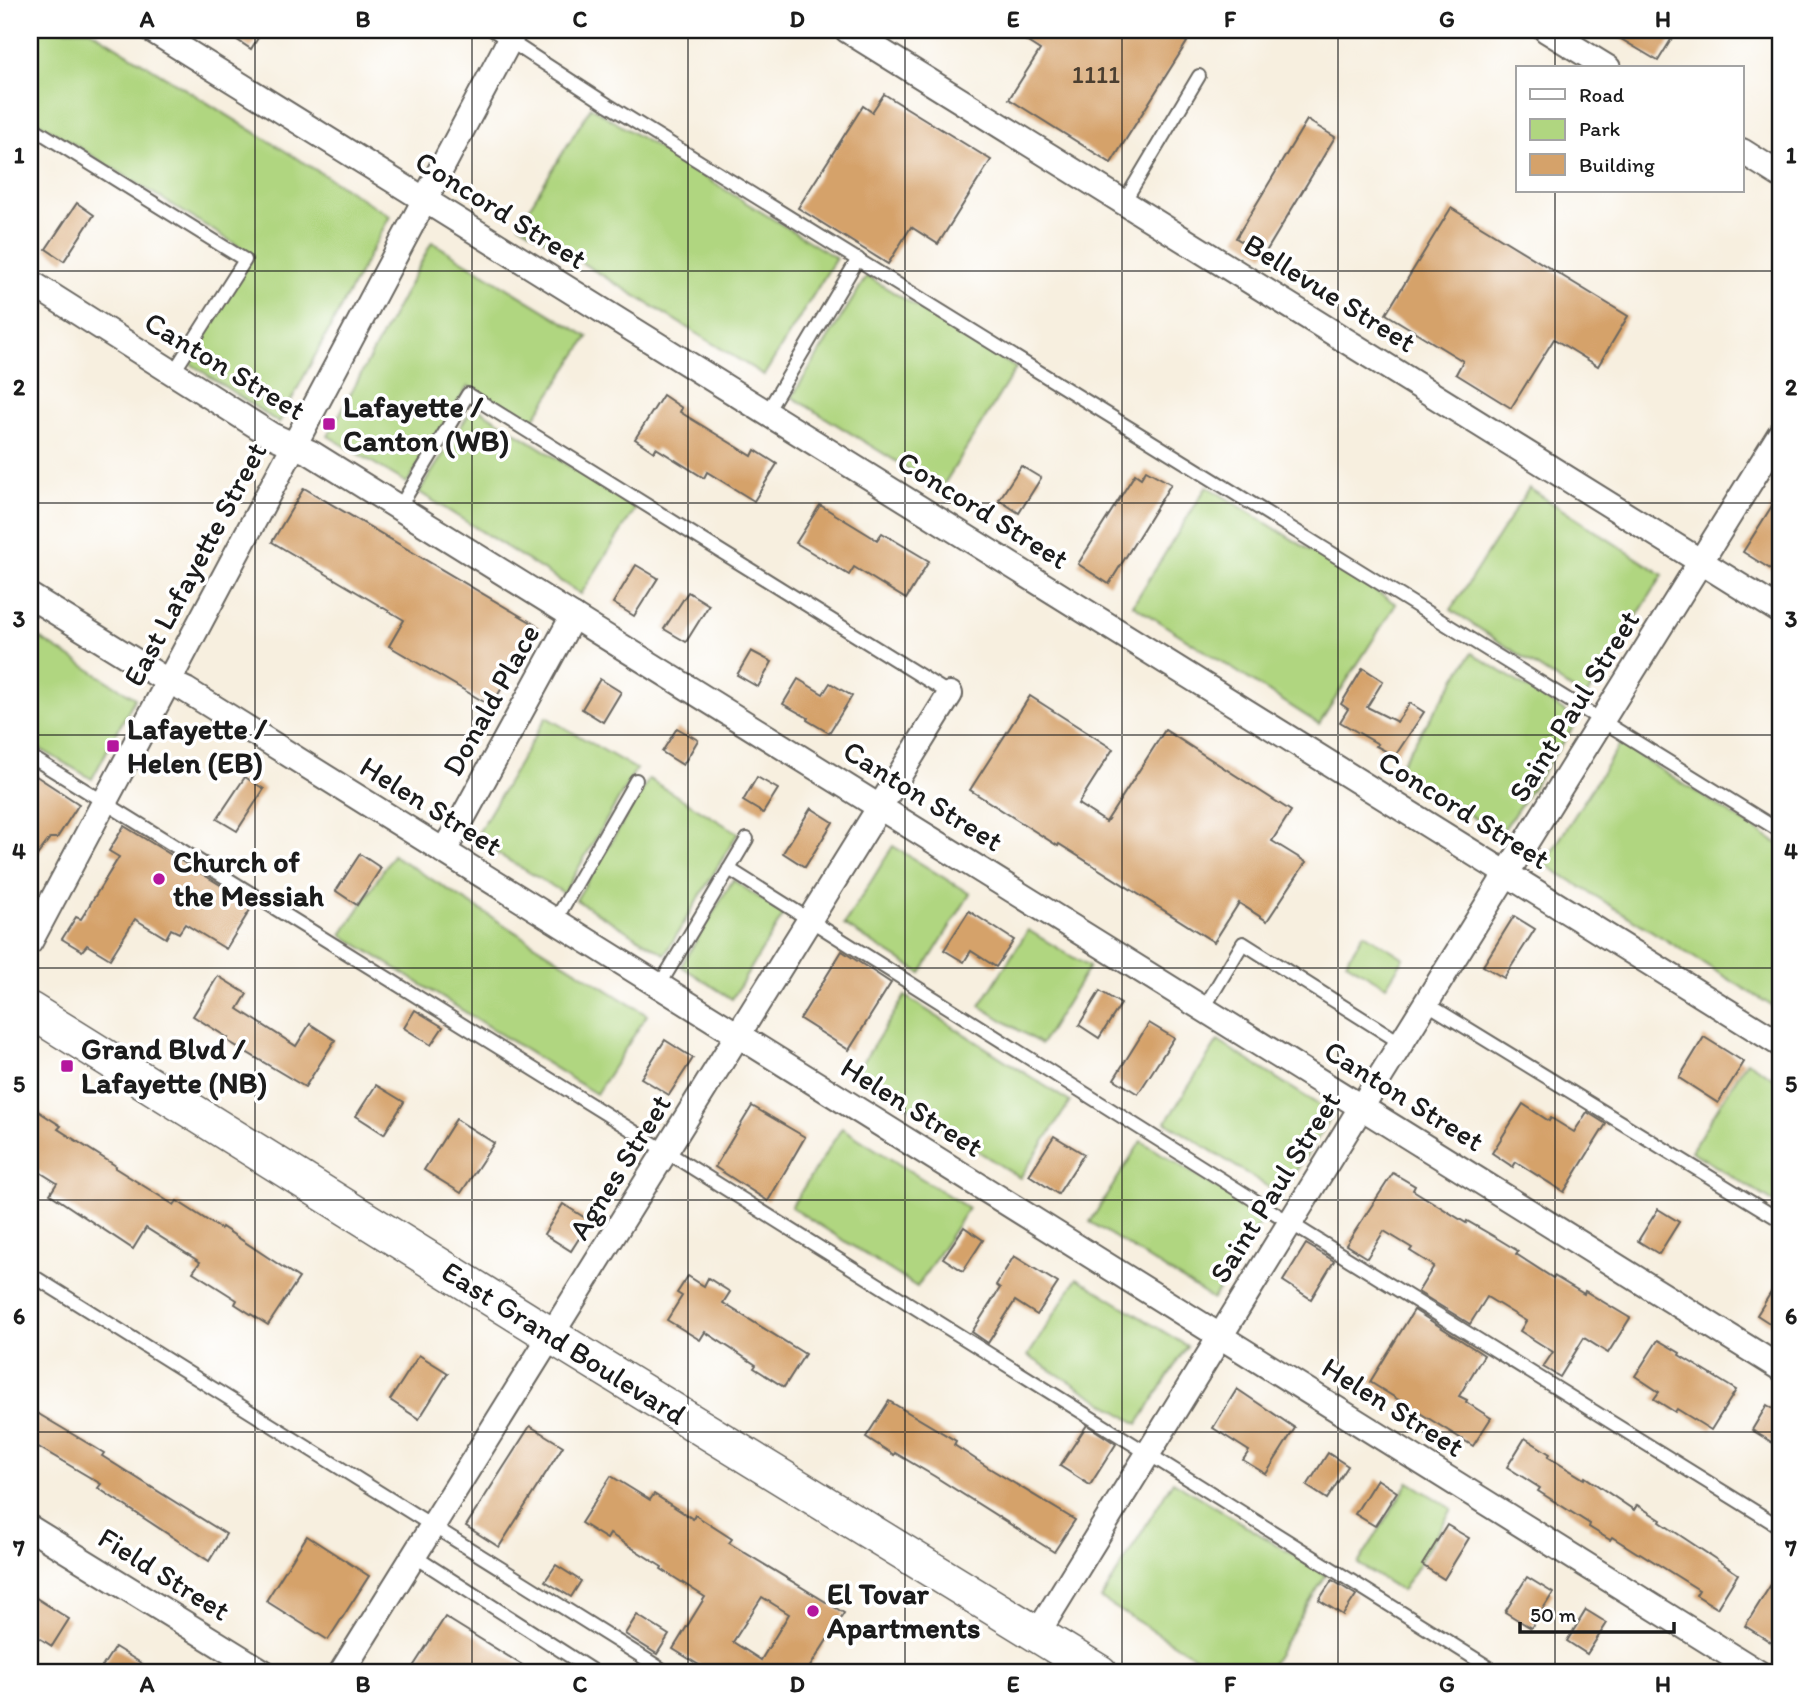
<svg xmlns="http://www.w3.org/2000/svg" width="1810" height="1703" viewBox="0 0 1810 1703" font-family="Itim,sans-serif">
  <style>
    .green { fill: #b0d680; stroke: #66794e; stroke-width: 2 }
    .building { fill: #d5a26a; fill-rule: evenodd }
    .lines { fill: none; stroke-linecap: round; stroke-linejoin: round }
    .service-casing { stroke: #696660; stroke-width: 16 }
    .minor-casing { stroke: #696660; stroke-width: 28 }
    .secondary-casing { stroke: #696660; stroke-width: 38 }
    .service { stroke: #fff; stroke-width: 12 }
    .minor { stroke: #fff; stroke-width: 24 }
    .secondary { stroke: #fff; stroke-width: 35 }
    .grid { fill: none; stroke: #1c1c1c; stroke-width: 2; stroke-opacity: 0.55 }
    .poi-dot { fill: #b5179e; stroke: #fff; stroke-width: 2.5 }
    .labels { text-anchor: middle; stroke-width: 7; stroke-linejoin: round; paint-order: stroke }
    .number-label { font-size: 26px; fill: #4a3e30 }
    .street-label { font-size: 30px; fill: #1c1c1c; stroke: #fff }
    .poi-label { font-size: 30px; font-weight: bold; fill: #1c1c1c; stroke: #fff; text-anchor: start }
    .neatline { fill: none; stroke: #1c1c1c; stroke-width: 2.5 }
    .grid-label { font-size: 23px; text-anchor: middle; font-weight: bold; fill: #1c1c1c }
  </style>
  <rect width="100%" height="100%" fill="#fff"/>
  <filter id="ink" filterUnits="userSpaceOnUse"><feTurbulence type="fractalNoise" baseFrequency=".0143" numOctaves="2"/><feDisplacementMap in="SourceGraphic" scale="14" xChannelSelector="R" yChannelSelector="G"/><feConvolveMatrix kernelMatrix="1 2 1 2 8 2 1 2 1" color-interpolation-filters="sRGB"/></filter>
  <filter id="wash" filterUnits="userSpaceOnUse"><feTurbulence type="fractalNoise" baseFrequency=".00686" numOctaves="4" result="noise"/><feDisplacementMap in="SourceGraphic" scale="28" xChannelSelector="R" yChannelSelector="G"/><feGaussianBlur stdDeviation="1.57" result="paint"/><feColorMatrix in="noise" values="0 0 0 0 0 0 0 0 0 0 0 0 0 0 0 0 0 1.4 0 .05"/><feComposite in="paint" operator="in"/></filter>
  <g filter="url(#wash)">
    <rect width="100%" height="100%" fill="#f7efdf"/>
    <g class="green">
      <path d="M30,30h60l300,186 -111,207 -91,-61 65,-107 -223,-138z"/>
      <path d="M591,107l245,151 -72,117 -245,-151z"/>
      <path d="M432,242l156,95 -57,86 -63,-37 -61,97 -79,-47z"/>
      <path d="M867,276l149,92 -75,121 -149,-92z"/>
      <path d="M474,406l162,102 -55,86 -162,-102z"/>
      <path d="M1207,486l189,118 -77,120 -186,-119z"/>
      <path d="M1529,488l134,87 -78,123 -134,-88z"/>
      <path d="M30,632l105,66 -43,81 -62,-36z"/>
      <path d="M1472,653l106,67 -78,115 -102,-67z"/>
      <path d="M546,717l90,52 -72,124 -90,-53z"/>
      <path d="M1620,744l160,101v166l-236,-147z"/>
      <path d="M649,779l89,54 -73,121 -89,-54z"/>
      <path d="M893,846l77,48 -49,79 -77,-48z"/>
      <path d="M393,855l254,160 -51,79 -254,-159z"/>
      <path d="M733,880l51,34 -52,85 -51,-33z"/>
      <path d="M1028,930l61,37 -48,77 -61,-38z"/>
      <path d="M1364,933l40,25 -18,28 -40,-24z"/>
      <path d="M905,996l165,106 -50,76 -164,-105z"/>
      <path d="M1218,1041l115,73 -52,81 -115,-73z"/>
      <path d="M1747,1061l33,21v124l-89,-55z"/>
      <path d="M842,1128l126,80 -51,79 -126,-80z"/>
      <path d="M1141,1141l123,76 -51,82 -123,-77z"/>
      <path d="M1077,1278l110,68 -49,78 -110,-68z"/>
      <path d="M1173,1481l153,94 -60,98h-44l-121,-74z"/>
      <path d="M1409,1482l43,27 -50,82 -44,-27z"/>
    </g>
    <g id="blocks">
      <g class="building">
        <path d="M222,30h41l-12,19z"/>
        <path d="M1009,30h158l20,12 -76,121 -102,-64 31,-49z"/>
        <path d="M1606,30h71l-19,31z"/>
        <path d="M884,94l107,66 -53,84 -27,-17 -23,37 -90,-56 65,-102 9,6z"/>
        <path d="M1307,120l28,17 -71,118 -28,-17z"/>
        <path d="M77,203l17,12 -30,46 -18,-12z"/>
        <path d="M1451,208l177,108 -30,50 -44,-27 -43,69 -55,-34 7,-13 -77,-47z"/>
        <path d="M663,395l19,13 -2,4 72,44 3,-6 22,14 -23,37 -47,-29 -3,6 -48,-30 -2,4 -19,-13z"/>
        <path d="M1021,466l20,12 -22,35 -20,-13z"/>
        <path d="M1146,470l25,14 -62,100 -31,-20 57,-90 6,4z"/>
        <path d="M304,488l235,139 -48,79 -102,-60 15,-26 -132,-78z"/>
        <path d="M1780,493v82l-37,-23z"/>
        <path d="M820,505l57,35 5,-7 47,28 -23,38 -52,-32 -5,8 -53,-32z"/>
        <path d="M636,565l22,13 -24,38 -21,-13z"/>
        <path d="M688,592l21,13 -23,37 -22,-13z"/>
        <path d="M751,651l21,11 -14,25 -21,-12z"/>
        <path d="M1363,668l20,13 -16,26 30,15 13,-19 14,9 -29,44 -19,-10 2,-2 -38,-22 8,-13 -7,-5z"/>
        <path d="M600,679l21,13 -18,30 -21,-13z"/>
        <path d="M798,679l25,15 7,-11 22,13 -23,37 -22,-13 1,-2 -25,-14z"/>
        <path d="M1030,696l83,53 -35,55 28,18 59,-92 126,81 -19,30 34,21 -39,59 -28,-18 -25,39 -155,-98 -1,2 -88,-56z"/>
        <path d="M677,728l21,12 -15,25 -21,-13z"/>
        <path d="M30,772l49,32 -22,34h-7l-20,27z"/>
        <path d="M245,777l19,12 -27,42 -20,-12z"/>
        <path d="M757,777l21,12 -15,24 -20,-12z"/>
        <path d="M811,808l22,14 -28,45 -22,-14z"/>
        <path d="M124,826l129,79 -27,44 -41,-25 -6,9 -8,-4 -5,9 -31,-19 -25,40 -23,-14 -5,6 -20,-12 14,-22 5,2 38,-62 -10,-6z"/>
        <path d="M360,854l21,14 -24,37 -21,-14z"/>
        <path d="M969,911l45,29 -18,27 -25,-16 -7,11 -20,-12z"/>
        <path d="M1514,916l21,13 -31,49 -21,-12z"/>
        <path d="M842,951l49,32 -42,67 -49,-31z"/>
        <path d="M218,976l29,18 -9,15 58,37 14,-22 25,16 -30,47 -79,-47 2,-2 -35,-22z"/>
        <path d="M1100,991l21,13 -22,34 -20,-13z"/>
        <path d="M415,1010l28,17 -12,18 -27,-17z"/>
        <path d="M1149,1023l25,15 -36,56 -24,-15z"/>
        <path d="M1704,1037l40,25 -26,41 -39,-25z"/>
        <path d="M665,1040l28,18 -24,37 -28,-17z"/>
        <path d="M376,1085l28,17 -20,32 -28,-18z"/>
        <path d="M1523,1104l26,17 2,-3 23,14 13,-20 19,12 -42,68 -48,-30 -3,5 -21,-14z"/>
        <path d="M30,1106l31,20 -3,3 58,37 -1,2 59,37 3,-4 44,28 1,-2 77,51 -31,47 -33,-21 2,-4 -44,-28 7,-10 -54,-34 -13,21 -83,-55 7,-11 -27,-17z"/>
        <path d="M752,1106l53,31 -37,64 -53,-34z"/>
        <path d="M456,1119l38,24 -33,50 -37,-23z"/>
        <path d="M1054,1136l30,18 -26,40 -29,-19z"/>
        <path d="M1393,1173l22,13 -2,4 53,33 1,-2 28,16 23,14 -2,3 37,24 1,-2 30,18 1,-3 45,27 -22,35 -24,-15 -24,39 -17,-10 10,-15 -33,-21 6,-10 -39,-24 -17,27 -52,-32 16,-26 -24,-15 2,-3 -28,-17 -17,27 -21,-13z"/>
        <path d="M563,1204l27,17 -19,30 -27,-17z"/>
        <path d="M1658,1209l21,13 -20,32 -21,-13z"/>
        <path d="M964,1227l19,13 -20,31 -20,-13z"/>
        <path d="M1306,1244l28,17 -23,38 -28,-18z"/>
        <path d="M1014,1256l44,27 -21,32 -22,-14 -27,42 -16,-11 28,-44 -4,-3z"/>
        <path d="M688,1276l16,10 4,-8 22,14 -7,11 82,51 -21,33 -30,-19 2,-3 -51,-33 -5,8 -33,-20 15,-24 -5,-3z"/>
        <path d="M1780,1278v52l-23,-15z"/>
        <path d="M1414,1310l70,45 -25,41 8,4 -1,2 25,16 -18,28 -103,-64z"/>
        <path d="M1658,1340l22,13 -1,2 57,35 -25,40 -34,-21 -2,3 -21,-13 5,-7 -24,-16z"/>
        <path d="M419,1355l29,18 -29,46 -29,-19z"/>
        <path d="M1237,1389l58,39 -29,46 -23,-14 6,-9 -36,-23z"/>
        <path d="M889,1401l67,40 -2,4 35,23 86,52 -21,32 -120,-76 -39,-23 -1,2 -28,-18z"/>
        <path d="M1767,1405l13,8v32l-6,-4 -1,2 -21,-13z"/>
        <path d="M37,1413l67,40 -2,3 124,78 -17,27 -111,-73 3,-4 -71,-42v-18z"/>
        <path d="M1087,1425l29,19 -26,41 -30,-19z"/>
        <path d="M530,1426l33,20 -64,101 -33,-21z"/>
        <path d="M1525,1438l25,16 -2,3 36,22 1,-2 49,33 3,-5 24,15 -1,2 78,52 -21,34 -21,-13 3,-5 -59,-37 -1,1 -27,-17 -2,3 -21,-13 1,-3 -52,-33 2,-3 -33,-21z"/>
        <path d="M1328,1453l20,13 -21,33 -20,-13z"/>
        <path d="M611,1476l39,24 4,-6 39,25 2,-4 37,24 -3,4 115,70 -38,60h-94l-39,-24 32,-52 -44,-28 1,-2 -52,-33 -3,5 -26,-16zM762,1597l27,17 -28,46 -28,-18z"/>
        <path d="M1377,1479l20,13 -22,34 -20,-12z"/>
        <path d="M1447,1525l22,13 -25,41 -22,-14z"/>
        <path d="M307,1536l62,40 -41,64 -62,-39z"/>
        <path d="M556,1565l25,16 -10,16 -26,-16z"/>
        <path d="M1780,1570v78l-35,-22z"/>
        <path d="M1527,1577l26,16 -22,35 -26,-16z"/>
        <path d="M1332,1580l24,15 -13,20 -24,-15z"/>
        <path d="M30,1594l39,25 -17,27 -22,-14z"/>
        <path d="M1586,1610l21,13 -20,31 -20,-13z"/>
        <path d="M637,1615l32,20 -12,19 -32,-20z"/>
        <path d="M445,1617l90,56h-126z"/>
        <path d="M115,1647l42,26h-59z"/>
      </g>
    </g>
  </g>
  <g filter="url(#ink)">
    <use href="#blocks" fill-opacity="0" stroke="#696660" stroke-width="2"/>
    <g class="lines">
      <defs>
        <g id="service">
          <path d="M493,30l115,75 1172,726"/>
          <path d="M30,126l215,134 -72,113"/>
          <path d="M1124,202l75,-126"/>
          <path d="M767,412l91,-153"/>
          <path d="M399,508l69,-114 482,300"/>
          <path d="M30,756l637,396 831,521"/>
          <path d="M729,869l579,365 472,293"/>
          <path d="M555,921l81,-141"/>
          <path d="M659,986l88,-147"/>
          <path d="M1426,1003l354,217"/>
          <path d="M1204,1008l39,-65 158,100"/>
          <path d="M30,1274l638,399"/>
          <path d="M414,1556l182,117"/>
        </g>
        <g id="minor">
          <path d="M152,30l1628,1014"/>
          <path d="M847,30l933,581"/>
          <path d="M1546,30l62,38"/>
          <path d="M1742,151l38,24"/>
          <path d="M30,282l241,153 40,18 1469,915"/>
          <path d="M30,596l139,86 17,8 1573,983"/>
          <path d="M443,851l12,-19 118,-216"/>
          <path d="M30,942l485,-912"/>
          <path d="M30,1528l235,145"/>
          <path d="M1037,1634l325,-528 418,-672"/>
          <path d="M341,1673l609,-979"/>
        </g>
        <path id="secondary" d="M30,1010l522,326 548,337"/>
      </defs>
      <use href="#service" class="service-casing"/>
      <use href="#minor" class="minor-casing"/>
      <use href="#secondary" class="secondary-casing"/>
      <use href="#service" class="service"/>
      <use href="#minor" class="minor"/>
      <use href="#secondary" class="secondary"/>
    </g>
  </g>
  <path class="grid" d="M255,30v1643M472,30v1643M688,30v1643M905,30v1643M1122,30v1643M1338,30v1643M1555,30v38M1555,191v1482M30,271h1750M30,503h1750M30,735h1750M30,968h1750M30,1200h1750M30,1432h1750"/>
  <g class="poi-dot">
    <rect x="322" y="417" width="14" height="14" rx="3.5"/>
    <rect x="106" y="739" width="14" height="14" rx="3.5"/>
    <circle cx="159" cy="879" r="7"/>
    <rect x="60" y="1059" width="14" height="14" rx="3.5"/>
    <circle cx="813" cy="1611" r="7"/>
  </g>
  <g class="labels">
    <g class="number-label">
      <text x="1096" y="83">1111</text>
    </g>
    <g class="street-label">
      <text transform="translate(501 210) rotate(32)" y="10">Concord Street</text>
      <text transform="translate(1330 293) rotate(32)" y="10">Bellevue Street</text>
      <text transform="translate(225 366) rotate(31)" y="10">Canton Street</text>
      <text transform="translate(983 510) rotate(32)" y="10">Concord Street</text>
      <text transform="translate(195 564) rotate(-62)" y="10">East Lafayette Street</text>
      <text transform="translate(491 700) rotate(-61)" y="10">Donald Place</text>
      <text transform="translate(1574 706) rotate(-58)" y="10">Saint Paul Street</text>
      <text transform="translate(923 796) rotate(32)" y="10">Canton Street</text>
      <text transform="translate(431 806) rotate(32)" y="10">Helen Street</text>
      <text transform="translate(1464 810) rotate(32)" y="10">Concord Street</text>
      <text transform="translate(1404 1096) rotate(32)" y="10">Canton Street</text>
      <text transform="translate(912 1107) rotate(32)" y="10">Helen Street</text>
      <text transform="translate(620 1167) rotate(-58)" y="10">Agnes Street</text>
      <text transform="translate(1275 1187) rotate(-58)" y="10">Saint Paul Street</text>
      <text transform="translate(564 1343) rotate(32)" y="10">East Grand Boulevard</text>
      <text transform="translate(1393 1407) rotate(32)" y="10">Helen Street</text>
      <text transform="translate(164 1574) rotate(32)" y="10">Field Street</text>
    </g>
    <g class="poi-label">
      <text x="343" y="417">Lafayette /<tspan x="343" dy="34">Canton (WB)</tspan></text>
      <text x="127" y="739">Lafayette /<tspan x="127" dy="34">Helen (EB)</tspan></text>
      <text x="173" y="872">Church of<tspan x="173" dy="34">the Messiah</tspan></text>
      <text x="81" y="1059">Grand Blvd /<tspan x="81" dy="34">Lafayette (NB)</tspan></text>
      <text x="827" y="1604">El Tovar<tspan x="827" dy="34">Apartments</tspan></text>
    </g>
  </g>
  <rect width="1810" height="1703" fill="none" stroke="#fff" stroke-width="77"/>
  <rect x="1516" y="66" width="228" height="126" fill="#ffffff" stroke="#a4a4a4" stroke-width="2"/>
  <rect x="1530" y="89" width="35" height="10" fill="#ffffff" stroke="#a4a4a4" stroke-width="2"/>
  <text x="1579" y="102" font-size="21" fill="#1c1c1c">Road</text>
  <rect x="1530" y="119" width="35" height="21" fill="#b0d680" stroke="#a4a4a4" stroke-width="2"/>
  <text x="1579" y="136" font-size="21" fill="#1c1c1c">Park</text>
  <rect x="1530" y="154" width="35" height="21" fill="#d5a26a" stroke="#a4a4a4" stroke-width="2"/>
  <text x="1579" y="172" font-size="21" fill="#1c1c1c">Building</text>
  <path d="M1520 1622v10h154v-10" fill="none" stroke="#1c1c1c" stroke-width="3.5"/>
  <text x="1530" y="1622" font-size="21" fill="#1c1c1c" stroke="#ffffff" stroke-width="5" paint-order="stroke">50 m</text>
  <rect x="38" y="38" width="1734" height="1626" class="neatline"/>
  <g class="grid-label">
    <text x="147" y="27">A</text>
    <text x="363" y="27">B</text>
    <text x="580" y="27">C</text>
    <text x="797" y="27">D</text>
    <text x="1013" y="27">E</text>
    <text x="1230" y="27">F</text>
    <text x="1447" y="27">G</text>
    <text x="1663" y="27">H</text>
    <text x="19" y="163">1</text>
    <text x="1791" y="163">1</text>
    <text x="19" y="395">2</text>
    <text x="1791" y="395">2</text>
    <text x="19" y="627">3</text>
    <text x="1791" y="627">3</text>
    <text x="19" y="859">4</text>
    <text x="1791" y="859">4</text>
    <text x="19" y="1092">5</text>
    <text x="1791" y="1092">5</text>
    <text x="19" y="1324">6</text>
    <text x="1791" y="1324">6</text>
    <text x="19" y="1556">7</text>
    <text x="1791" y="1556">7</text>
    <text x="147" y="1692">A</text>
    <text x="363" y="1692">B</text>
    <text x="580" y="1692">C</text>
    <text x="797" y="1692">D</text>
    <text x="1013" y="1692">E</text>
    <text x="1230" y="1692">F</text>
    <text x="1447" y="1692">G</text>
    <text x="1663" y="1692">H</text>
  </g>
</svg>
